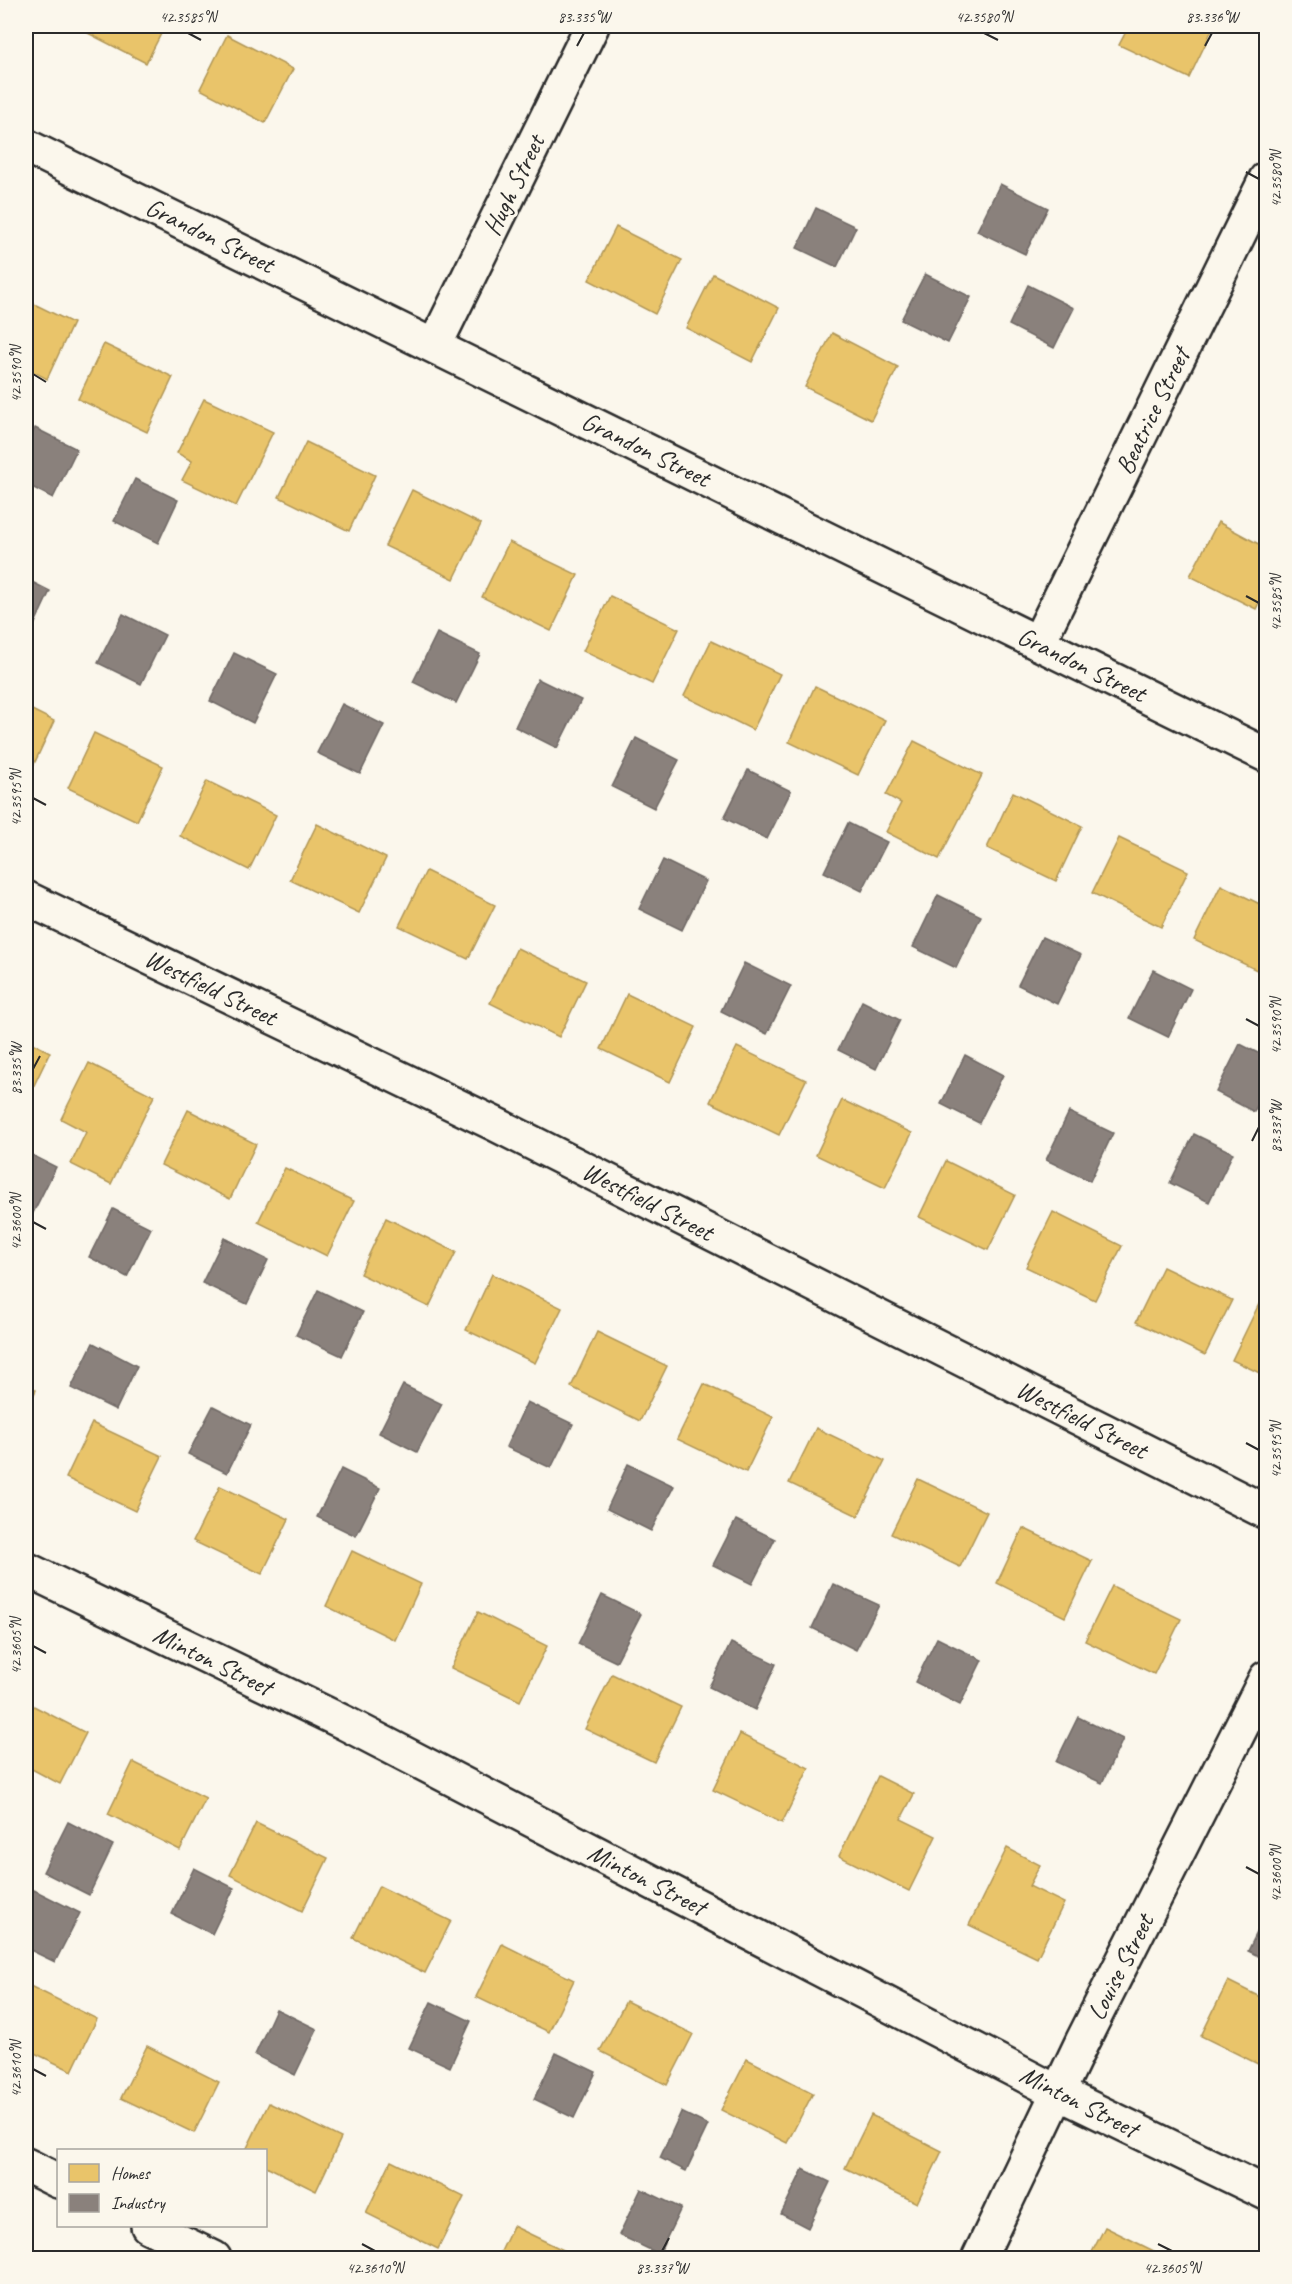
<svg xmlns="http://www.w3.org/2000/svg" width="1292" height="2284" viewBox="0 0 1292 2284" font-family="Caveat,sans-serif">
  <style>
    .homes { fill: #e9c46a; stroke: #b09657; stroke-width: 1.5 }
    .industry { fill: #8a817c; stroke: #6e6764; stroke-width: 1.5 }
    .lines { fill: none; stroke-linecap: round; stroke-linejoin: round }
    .street-casing { stroke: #2b2b2b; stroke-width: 38 }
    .street { stroke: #fbf7ec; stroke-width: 33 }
    .ticks { fill: none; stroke: #2b2b2b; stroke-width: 2 }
    .labels { text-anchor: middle; stroke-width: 6; stroke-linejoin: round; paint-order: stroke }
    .street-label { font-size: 26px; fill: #2b2b2b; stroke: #fbf7ec }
    .neatline { fill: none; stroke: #2b2b2b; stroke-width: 2 }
    .ticks-label { font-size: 15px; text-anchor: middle; fill: #2b2b2b }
  </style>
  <rect width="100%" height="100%" fill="#fbf7ec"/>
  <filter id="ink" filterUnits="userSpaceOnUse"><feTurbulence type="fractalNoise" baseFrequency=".0167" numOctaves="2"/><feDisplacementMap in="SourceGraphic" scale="12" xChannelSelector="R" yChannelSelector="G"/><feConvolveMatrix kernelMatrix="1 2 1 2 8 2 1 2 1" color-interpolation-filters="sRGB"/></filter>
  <g filter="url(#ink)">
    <g class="homes">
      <path d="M82,26h83l-19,37 -66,-34z"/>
      <path d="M1129,26h85l-25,52 -70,-33z"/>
      <path d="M227,35l66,34 -28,54 -65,-34z"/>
      <path d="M616,227l66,33 -27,54 -66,-34z"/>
      <path d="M713,274l66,34 -27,54 -66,-34z"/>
      <path d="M26,300l47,23 -26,56 -21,-11z"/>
      <path d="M832,333l66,34 -27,53 -66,-33z"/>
      <path d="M104,344l69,33 -26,55 -69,-33z"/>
      <path d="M204,399l69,33 -37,74 -54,-26 10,-19 -15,-8z"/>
      <path d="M306,442l69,33 -26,56 -70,-34z"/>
      <path d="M412,490l69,34 -27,55 -69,-33z"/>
      <path d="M1218,522l48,26v41l-10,20 -66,-33z"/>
      <path d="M509,542l69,33 -27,56 -69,-34z"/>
      <path d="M610,596l69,33 -27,55 -69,-33z"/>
      <path d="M711,641l69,33 -27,56 -69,-34z"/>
      <path d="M815,686l70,34 -27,55 -69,-33z"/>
      <path d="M26,707l28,14 -26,56 -2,-1z"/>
      <path d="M94,733l69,33 -26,55 -69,-33z"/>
      <path d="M914,741l68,34 -43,84 -53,-27 15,-29 -15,-8z"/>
      <path d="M207,781l69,34 -27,55 -69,-34z"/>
      <path d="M1013,792l69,34 -26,55 -69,-33z"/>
      <path d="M317,824l69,34 -27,55 -69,-33z"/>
      <path d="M1119,838l69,33 -27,56 -69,-34z"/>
      <path d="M426,871l69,34 -27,54 -69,-33z"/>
      <path d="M1221,885l45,22v59l-3,7 -69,-33z"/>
      <path d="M517,948l69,33 -27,56 -69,-34z"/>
      <path d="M627,994l69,33 -26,55 -69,-33z"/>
      <path d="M26,1040l24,12 -24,50z"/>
      <path d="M737,1047l69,33 -27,55 -69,-33z"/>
      <path d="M89,1063l65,33 -43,88 -40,-20 15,-32 -25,-13z"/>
      <path d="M842,1100l70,33 -27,55 -69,-33z"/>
      <path d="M188,1110l68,34 -26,55 -69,-34z"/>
      <path d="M946,1161l69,34 -27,55 -69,-33z"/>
      <path d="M285,1168l69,33 -27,55 -69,-34z"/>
      <path d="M1053,1212l69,34 -27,54 -69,-33z"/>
      <path d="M386,1218l70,34 -27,55 -69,-33z"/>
      <path d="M1163,1267l69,33 -27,55 -69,-33z"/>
      <path d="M492,1274l70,34 -27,55 -69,-33z"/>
      <path d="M1259,1304l7,4v68l-34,-16z"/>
      <path d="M597,1332l70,34 -27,55 -69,-34z"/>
      <path d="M704,1384l69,33 -27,55 -69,-33z"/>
      <path d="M26,1385l10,5 -10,21z"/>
      <path d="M92,1423l70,33 -27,55 -69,-33z"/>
      <path d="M816,1428l69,33 -27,55 -69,-33z"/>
      <path d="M918,1479l69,33 -27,55 -69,-33z"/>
      <path d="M220,1486l69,33 -27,55 -69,-33z"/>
      <path d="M1023,1528l69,33 -27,56 -68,-34z"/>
      <path d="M352,1551l69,33 -26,56 -69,-34z"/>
      <path d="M1112,1586l69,33 -27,55 -69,-33z"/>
      <path d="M478,1612l69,34 -27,55 -69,-33z"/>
      <path d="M612,1674l69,33 -27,55 -69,-33z"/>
      <path d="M26,1702l60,31 -26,51 -34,-18z"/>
      <path d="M740,1734l69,34 -27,55 -69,-33z"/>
      <path d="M133,1762l73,36 -26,52 -72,-36z"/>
      <path d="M878,1776l36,18 -13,25 35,17 -27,55 -70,-35z"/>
      <path d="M256,1823l72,35 -26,53 -72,-36z"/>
      <path d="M1007,1848l33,17 -11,21 35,17 -27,55 -68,-33z"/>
      <path d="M379,1886l72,35 -26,52 -72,-35z"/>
      <path d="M502,1944l72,36 -25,52 -73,-35z"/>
      <path d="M1228,1981l38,19v68l-65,-32z"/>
      <path d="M26,1984l71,35 -25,52 -46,-22z"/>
      <path d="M626,2001l67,33 -26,51 -67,-34z"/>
      <path d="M147,2046l72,36 -25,51 -73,-35z"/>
      <path d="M747,2059l66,34 -26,50 -66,-33z"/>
      <path d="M269,2103l72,35 -25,53 -50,-25v-16h-20z"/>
      <path d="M871,2115l71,36 -25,52 -72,-35z"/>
      <path d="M391,2161l73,36 -26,52 -72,-36z"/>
      <path d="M513,2226l67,32h-82z"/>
      <path d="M1105,2227l63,31h-79z"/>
    </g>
    <g class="industry">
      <path d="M1000,184l48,24 -23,46 -48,-23z"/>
      <path d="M816,208l40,19 -19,40 -40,-19z"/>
      <path d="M925,274l46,23 -23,46 -47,-23z"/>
      <path d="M1028,285l46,23 -20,40 -45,-23z"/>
      <path d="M35,428l42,21 -24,49 -27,-14v-38z"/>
      <path d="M135,479l43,21 -20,43 -44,-22z"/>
      <path d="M26,579l24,12 -20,43 -4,-2z"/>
      <path d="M123,614l42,21 -24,49 -43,-21z"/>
      <path d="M437,633l43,21 -24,49 -43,-21z"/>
      <path d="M234,653l43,21 -24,49 -43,-22z"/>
      <path d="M538,679l43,21 -24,48 -42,-21z"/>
      <path d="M342,704l42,21 -24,49 -43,-21z"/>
      <path d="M636,738l43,22 -25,48 -42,-21z"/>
      <path d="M748,770l43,21 -24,48 -43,-21z"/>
      <path d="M848,823l39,19 -25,49 -38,-19z"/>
      <path d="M663,860l43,21 -24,49 -43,-21z"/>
      <path d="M938,895l43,21 -25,52 -43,-21z"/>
      <path d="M1042,937l39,18 -24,49 -39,-19z"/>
      <path d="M744,963l47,23 -24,48 -46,-23z"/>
      <path d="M1153,970l38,19 -23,48 -39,-19z"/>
      <path d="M862,1001l38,19 -24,49 -38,-19z"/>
      <path d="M1240,1044l26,13v30l-12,25 -38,-20z"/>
      <path d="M965,1055l38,20 -24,48 -38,-19z"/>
      <path d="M1069,1112l44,21 -23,48 -44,-21z"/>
      <path d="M1194,1134l39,19 -24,49 -39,-19z"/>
      <path d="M26,1152l30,15 -24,48 -6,-3z"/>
      <path d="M113,1209l38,19 -24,49 -38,-20z"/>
      <path d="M224,1238l44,22 -21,44 -45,-21z"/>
      <path d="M318,1290l45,22 -21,44 -46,-21z"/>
      <path d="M93,1343l44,23 -21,44 -45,-22z"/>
      <path d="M403,1385l39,19 -25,48 -38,-19z"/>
      <path d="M527,1402l46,22 -22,44 -45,-21z"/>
      <path d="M213,1406l38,19 -24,48 -39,-19z"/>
      <path d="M628,1464l46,22 -23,45 -44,-22z"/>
      <path d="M341,1469l39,19 -24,48 -39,-19z"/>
      <path d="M736,1520l39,19 -23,45 -39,-19z"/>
      <path d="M833,1584l46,21 -23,45 -44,-22z"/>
      <path d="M602,1595l39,19 -25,48 -38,-18z"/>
      <path d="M937,1638l45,22 -22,45 -45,-23z"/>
      <path d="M731,1643l45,21 -21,46 -46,-23z"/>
      <path d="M1078,1717l45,22 -21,44 -46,-21z"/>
      <path d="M68,1822l45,23 -24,50 -46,-23z"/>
      <path d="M194,1868l40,20 -22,46 -40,-20z"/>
      <path d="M34,1890l46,23 -25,49 -29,-14v-41z"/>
      <path d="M1266,1914v46l-18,-9z"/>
      <path d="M431,2002l40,19 -21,46 -41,-19z"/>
      <path d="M276,2009l41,20 -22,46 -40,-20z"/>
      <path d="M556,2053l40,19 -22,46 -40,-19z"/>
      <path d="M681,2112l27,13 -22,46 -26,-13z"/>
      <path d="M803,2169l27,13 -22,46 -27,-14z"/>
      <path d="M641,2189l40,19 -22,46 -40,-19z"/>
    </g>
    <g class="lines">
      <defs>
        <g id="street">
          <path d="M26,146l1240,609"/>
          <path d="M435,345l157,-319"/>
          <path d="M1038,643l228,-464"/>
          <path d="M26,898l469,226 771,388"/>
          <path d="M26,1569l319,154 714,370 207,100"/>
          <path d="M26,2165l32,16"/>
          <path d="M148,2226l66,32"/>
          <path d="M979,2258l103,-216 184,-364"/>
        </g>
      </defs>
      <use href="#street" class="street-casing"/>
      <use href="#street" class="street"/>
    </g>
  </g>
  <path class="ticks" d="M188,33l13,7M984,33l14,7M577,46l7,-13M1205,46l7,-13M1246,172l13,7M33,374l13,8M1246,596l13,7M33,798l13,7M1246,1019l13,7M33,1069l7,-13M1252,1141l7,-14M33,1222l13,7M1246,1443l13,7M33,1646l13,7M1246,1867l13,7M33,2069l13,7M362,2244l13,7M1158,2244l14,7M662,2251l7,-13"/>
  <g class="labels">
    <g class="street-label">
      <text transform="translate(513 185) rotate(-64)" y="9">Hugh Street</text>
      <text transform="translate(210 235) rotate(26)" y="9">Grandon Street</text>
      <text transform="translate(1152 411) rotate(-64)" y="9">Beatrice Street</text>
      <text transform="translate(646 449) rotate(26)" y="9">Grandon Street</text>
      <text transform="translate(1082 664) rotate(26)" y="9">Grandon Street</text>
      <text transform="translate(211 987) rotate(26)" y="9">Westfield Street</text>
      <text transform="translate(648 1201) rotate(27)" y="9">Westfield Street</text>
      <text transform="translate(1082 1419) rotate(27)" y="9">Westfield Street</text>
      <text transform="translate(213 1660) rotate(26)" y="9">Minton Street</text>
      <text transform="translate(647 1879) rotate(27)" y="9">Minton Street</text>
      <text transform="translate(1120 1967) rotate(-63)" y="9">Louise Street</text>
      <text transform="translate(1079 2101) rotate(27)" y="9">Minton Street</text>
    </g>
  </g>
  <rect width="1292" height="2284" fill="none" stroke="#fbf7ec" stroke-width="66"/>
  <rect x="57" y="2149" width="210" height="78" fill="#fbf7ec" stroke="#a8a59f" stroke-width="1.5"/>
  <rect x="69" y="2164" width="30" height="18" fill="#e9c46a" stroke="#a8a59f" stroke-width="1.5"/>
  <text x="111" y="2179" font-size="18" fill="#2b2b2b">Homes</text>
  <rect x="69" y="2194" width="30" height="18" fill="#8a817c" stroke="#a8a59f" stroke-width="1.5"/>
  <text x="111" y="2209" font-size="18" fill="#2b2b2b">Industry</text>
  <rect x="33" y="33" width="1226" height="2218" class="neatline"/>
  <g class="ticks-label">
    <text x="188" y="22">42.3585°N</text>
    <text x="584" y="22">83.335°W</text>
    <text x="984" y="22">42.3580°N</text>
    <text x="1212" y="22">83.336°W</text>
    <text transform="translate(1276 179) rotate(-90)" y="5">42.3580°N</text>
    <text transform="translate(16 374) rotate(-90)" y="5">42.3590°N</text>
    <text transform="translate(1276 603) rotate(-90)" y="5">42.3585°N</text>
    <text transform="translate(16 798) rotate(-90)" y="5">42.3595°N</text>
    <text transform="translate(1276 1026) rotate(-90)" y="5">42.3590°N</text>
    <text transform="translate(16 1069) rotate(-90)" y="5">83.335°W</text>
    <text transform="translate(1276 1127) rotate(-90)" y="5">83.337°W</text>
    <text transform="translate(16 1222) rotate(-90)" y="5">42.3600°N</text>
    <text transform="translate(1276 1450) rotate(-90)" y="5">42.3595°N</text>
    <text transform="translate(16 1646) rotate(-90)" y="5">42.3605°N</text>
    <text transform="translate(1276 1874) rotate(-90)" y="5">42.3600°N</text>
    <text transform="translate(16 2069) rotate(-90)" y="5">42.3610°N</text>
    <text x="375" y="2273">42.3610°N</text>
    <text x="662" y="2273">83.337°W</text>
    <text x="1172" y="2273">42.3605°N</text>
  </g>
</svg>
